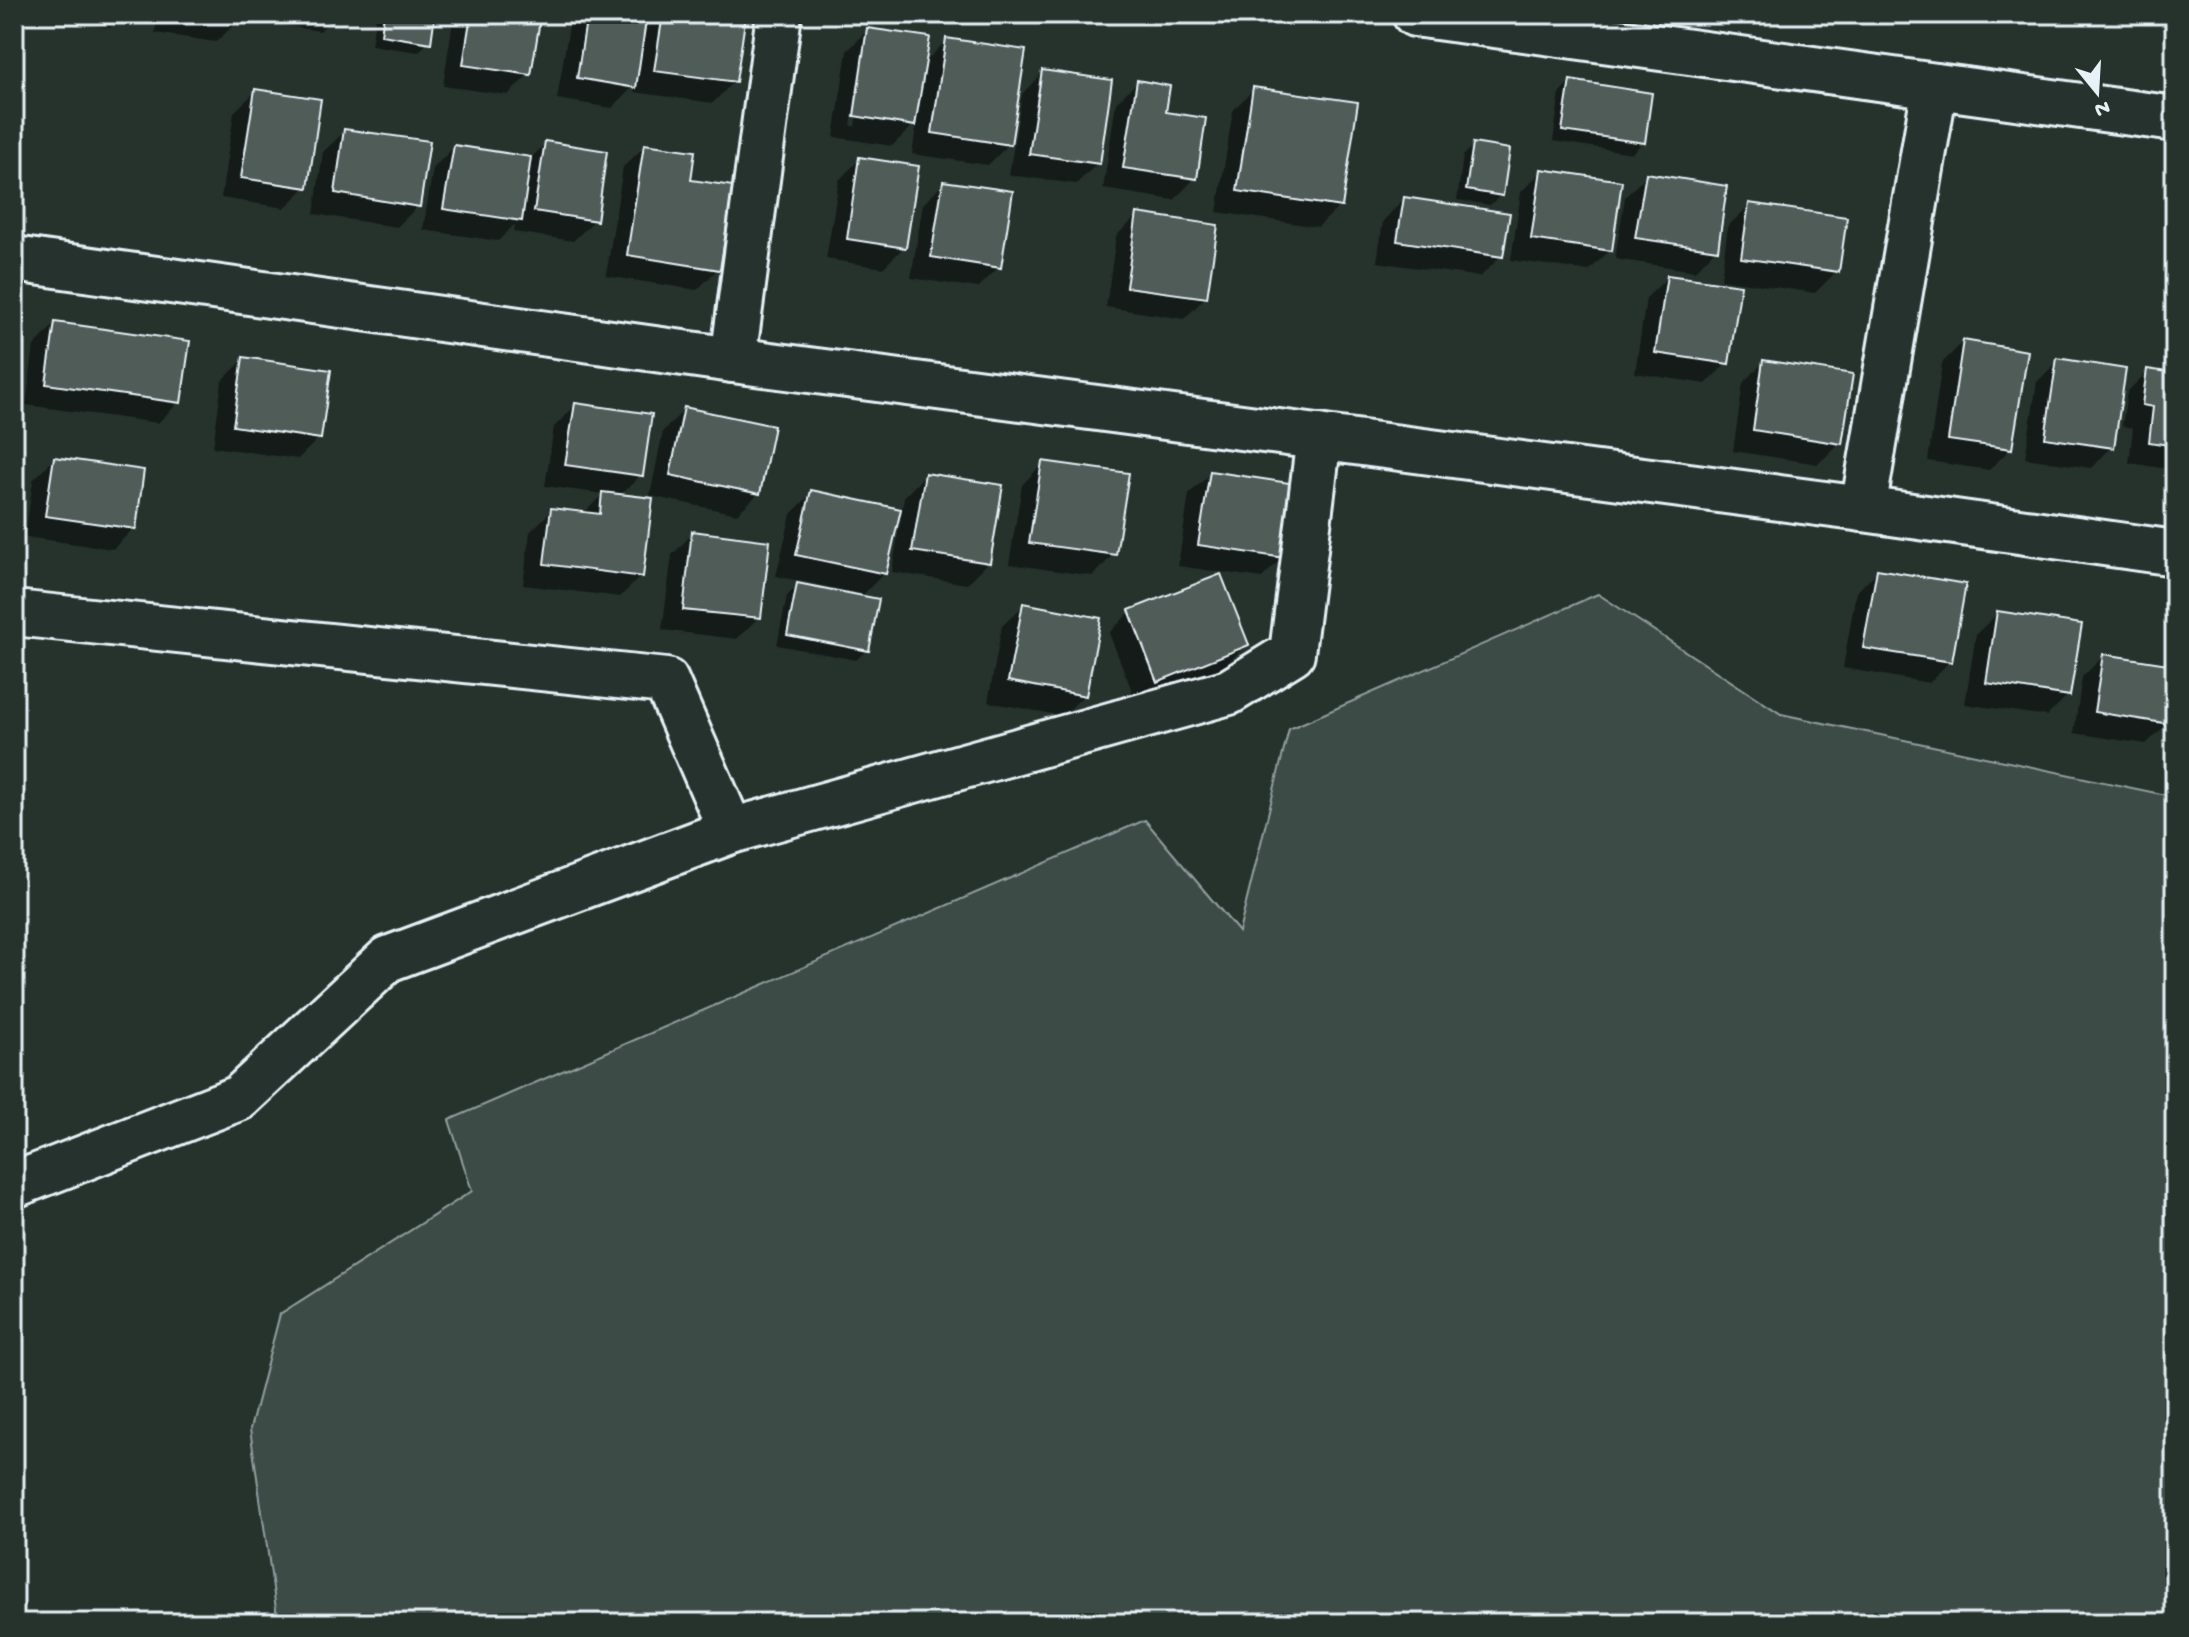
<svg xmlns="http://www.w3.org/2000/svg" width="2189" height="1637" viewBox="0 0 2189 1637" font-family="'Gochi Hand',sans-serif">
  <style>
    .green { fill: #3e4b47; stroke: #939ea0; stroke-width: 2 }
    .shadow { fill: #0007; fill-rule: evenodd }
    .building { fill: #505c59; stroke: #e8f1f8; stroke-width: 2 }
    .lines { fill: none; stroke-linecap: round; stroke-linejoin: round }
    .street-casing { stroke: #e8f1f8; stroke-width: 50 }
    .secondary-casing { stroke: #e8f1f8; stroke-width: 50 }
    .street { stroke: #26332d; stroke-width: 44 }
    .secondary { stroke: #26332d; stroke-width: 44 }
  </style>
  <rect width="100%" height="100%" fill="#26332d"/>
  <filter id="ink" filterUnits="userSpaceOnUse"><feTurbulence type="fractalNoise" baseFrequency=".0125" numOctaves="2"/><feDisplacementMap in="SourceGraphic" scale="16" xChannelSelector="R" yChannelSelector="G"/><feConvolveMatrix kernelMatrix="1 2 1 2 8 2 1 2 1" color-interpolation-filters="sRGB"/></filter>
  <g filter="url(#ink)">
    <path class="green" d="M1598,594l183,120 394,83v818l-163,8h-1734l-28,-194 30,-115 192,-123 -23,-71 696,-300 94,112 50,-203z"/>
    <g class="shadow">
      <path d="M33,14h91l-14,14 -77,-11z"/>
      <path d="M158,14h81l-1,7 -22,21 -61,-9z"/>
      <path d="M270,14h61l-1,6 -10,11 -52,-8z"/>
      <path d="M376,14h57l-4,28 -11,10 -47,-7z"/>
      <path d="M454,14h85l-10,60 -21,21 -65,-9z"/>
      <path d="M571,14h74l-2,11 12,-11h89l-10,67 -21,22 -79,-11 1,-7 -23,23 -55,-9z"/>
      <path d="M868,30l55,34 24,-24 62,104 -21,21 -76,-11 5,-32 -25,24 -58,-9 13,-86zM862,51h4l-11,75h-4z"/>
      <path d="M1043,72l55,91 -22,21 -67,-9 13,-81z"/>
      <path d="M1137,82l27,32 31,64 -21,22 -71,-11 13,-86z"/>
      <path d="M1570,82l73,60 -11,11 -79,-12 7,-48z"/>
      <path d="M1254,89l86,117 -22,21 -101,-15 16,-102z"/>
      <path d="M256,91l50,96 -21,21 -64,-10 13,-86z"/>
      <path d="M345,131l73,75 -21,21 -83,-13 9,-62z"/>
      <path d="M546,143l49,77 -22,21 -59,-9 1,-8 -17,17 -75,-11 10,-62 21,-21 76,12z"/>
      <path d="M1474,145l27,50 -11,10 -33,-5 6,-44z"/>
      <path d="M645,146l43,36 30,87 -21,21 -91,-14 17,-109z"/>
      <path d="M860,159l44,88 -21,21 -57,-9 13,-79z"/>
      <path d="M1542,171l68,79 -21,21 -78,-11 10,-68z"/>
      <path d="M1646,176l70,73 -21,22 -80,-12 10,-62z"/>
      <path d="M944,183l55,84 -21,21 -67,-10 12,-74z"/>
      <path d="M1404,199l97,57 -21,21 -103,-15 6,-41z"/>
      <path d="M1750,205l87,66 -22,22 -94,-14 7,-53z"/>
      <path d="M1138,215l67,83 -21,21 -78,-12 10,-71z"/>
      <path d="M1668,277l59,86 -21,21 -71,-11 11,-75z"/>
      <path d="M55,324l124,78 -21,21 -132,-18 8,-59z"/>
      <path d="M1963,342l48,106 -22,22 -61,-9 14,-98z"/>
      <path d="M244,359l75,79 -21,21 -85,-12 9,-66z"/>
      <path d="M2058,361l54,86 -21,21 -66,-10 12,-76z"/>
      <path d="M1764,362l76,81 -22,21 -85,-13 10,-68z"/>
      <path d="M2148,371l27,4v95l-46,-7 4,-35 -11,-2 5,-34z"/>
      <path d="M575,406l66,69 -21,21 21,80 -21,21 -97,-12 7,-53 21,-21 32,3 20,-20 -58,-8 9,-59z"/>
      <path d="M685,409l74,84 -22,21 -87,-18 13,-65z"/>
      <path d="M54,459l80,69 -21,21 -88,-12 8,-57z"/>
      <path d="M1043,463l71,91 -21,22 -84,-12 13,-79z"/>
      <path d="M1211,473l72,84 -21,21 -84,-12 11,-72z"/>
      <path d="M925,475l64,87 -22,22 -75,-12 12,-75z"/>
      <path d="M812,493l72,80 -24,25 7,52 -11,10 -79,-15 10,-49 10,-10 62,12 1,-4 -84,-18 15,-62z"/>
      <path d="M693,533l66,84 -22,22 -75,-9 10,-75z"/>
      <path d="M1878,571l72,90 -21,22 -86,-15 13,-76z"/>
      <path d="M1024,605l60,90 -21,21 -75,-14 14,-76z"/>
      <path d="M1130,612l116,33 -21,21 -89,35 -27,-68z"/>
      <path d="M1998,613l70,82 -21,21 -82,-12 11,-70z"/>
      <path d="M2104,656l71,11 -7,56 -22,21 -72,-11 8,-56z"/>
    </g>
    <g class="building">
      <path d="M187,14h54l-1,8z"/>
      <path d="M285,14h48l-1,7z"/>
      <path d="M384,14h51l-4,29 -50,-8z"/>
      <path d="M471,14h70l-10,61 -68,-10z"/>
      <path d="M587,14h60l-11,74 -59,-10z"/>
      <path d="M663,14h83l-10,68 -82,-11z"/>
      <path d="M867,28l63,9 -15,89 -61,-10z"/>
      <path d="M946,38l80,12 -15,95 -79,-12z"/>
      <path d="M14,63l9,1 -9,60z"/>
      <path d="M1042,70l70,10 -12,84 -71,-10z"/>
      <path d="M1137,80l33,6 -4,26 40,6 -9,61 -74,-11z"/>
      <path d="M1570,80l82,13 -7,50 -83,-12z"/>
      <path d="M1253,87l105,15 -16,105 -105,-16z"/>
      <path d="M255,89l66,10 -13,89 -67,-10z"/>
      <path d="M344,129l86,12 -10,66 -85,-14z"/>
      <path d="M545,141l62,10 -10,70 -63,-10z"/>
      <path d="M1473,143l37,6 -7,47 -37,-6z"/>
      <path d="M644,144l51,7 -4,29 42,6 -13,84 -93,-15z"/>
      <path d="M454,145l77,12 -9,64 -79,-12z"/>
      <path d="M859,157l60,9 -13,82 -59,-9z"/>
      <path d="M1541,169l81,12 -10,70 -81,-12z"/>
      <path d="M1646,173l81,13 -9,64 -83,-12z"/>
      <path d="M943,181l70,10 -12,77 -70,-11z"/>
      <path d="M1404,197l106,16 -7,44 -106,-16z"/>
      <path d="M1749,203l98,14 -8,55 -98,-14z"/>
      <path d="M1137,213l81,12 -11,73 -81,-11z"/>
      <path d="M1667,275l74,10 -12,79 -74,-11z"/>
      <path d="M55,322l135,19 -9,62 -135,-19z"/>
      <path d="M1963,340l65,11 -16,98 -64,-9z"/>
      <path d="M243,357l88,13 -10,69 -88,-13z"/>
      <path d="M2057,358l69,11 -12,79 -69,-10z"/>
      <path d="M1763,360l90,14 -11,70 -89,-14z"/>
      <path d="M2147,369l28,4v73l-26,-4 4,-35 -11,-2z"/>
      <path d="M575,403l77,11 -9,62 -78,-11z"/>
      <path d="M684,407l90,19 -14,68 -90,-19z"/>
      <path d="M54,457l90,13 -8,59 -91,-13z"/>
      <path d="M1042,461l87,12 -13,82 -87,-12z"/>
      <path d="M1210,471l86,13 -11,74 -87,-13z"/>
      <path d="M925,473l78,12 -13,78 -78,-12z"/>
      <path d="M811,490l90,19 -15,65 -90,-19z"/>
      <path d="M602,492l51,6 -10,79 -99,-13 7,-56 49,6z"/>
      <path d="M692,531l78,10 -9,77 -78,-8z"/>
      <path d="M1877,569l89,15 -14,78 -89,-14z"/>
      <path d="M1221,574l28,71 -92,37 -28,-72z"/>
      <path d="M797,583l82,16 -10,52 -82,-16z"/>
      <path d="M1023,603l78,15 -15,78 -78,-15z"/>
      <path d="M1997,611l85,13 -12,72 -84,-13z"/>
      <path d="M2103,654l72,11v23l-5,36 -76,-12z"/>
    </g>
    <g class="lines">
      <defs>
        <g id="street">
          <path d="M14,259l719,101 1130,149 312,44"/>
          <path d="M733,360l46,-346"/>
          <path d="M1863,509l72,-423"/>
          <path d="M14,613l652,68 65,150"/>
          <path d="M14,1185l225,-87 149,-139 343,-128 498,-139 63,-39 27,-216"/>
        </g>
        <path id="secondary" d="M1415,14l760,105"/>
      </defs>
      <use href="#street" class="street-casing"/>
      <use href="#secondary" class="secondary-casing"/>
      <use href="#street" class="street"/>
      <use href="#secondary" class="secondary"/>
    </g>
  </g>
  <rect width="2189" height="1637" fill="none" stroke="#26332d" stroke-width="48"/>
  <rect x="24" y="24" width="2141" height="1589" fill="none" stroke="#e8f1f8" stroke-width="3" filter="url(#ink)"/>
  <g transform="translate(2097 92) rotate(162)" stroke="#26332d" stroke-width="6" paint-order="stroke">
  <path d="M0-6L14 30L0 20L-14 30Z" fill="#e8f1f8"/>
  <text y="-12" font-size="22" font-weight="bold" text-anchor="middle" fill="#e8f1f8">N</text>
  </g>
</svg>
